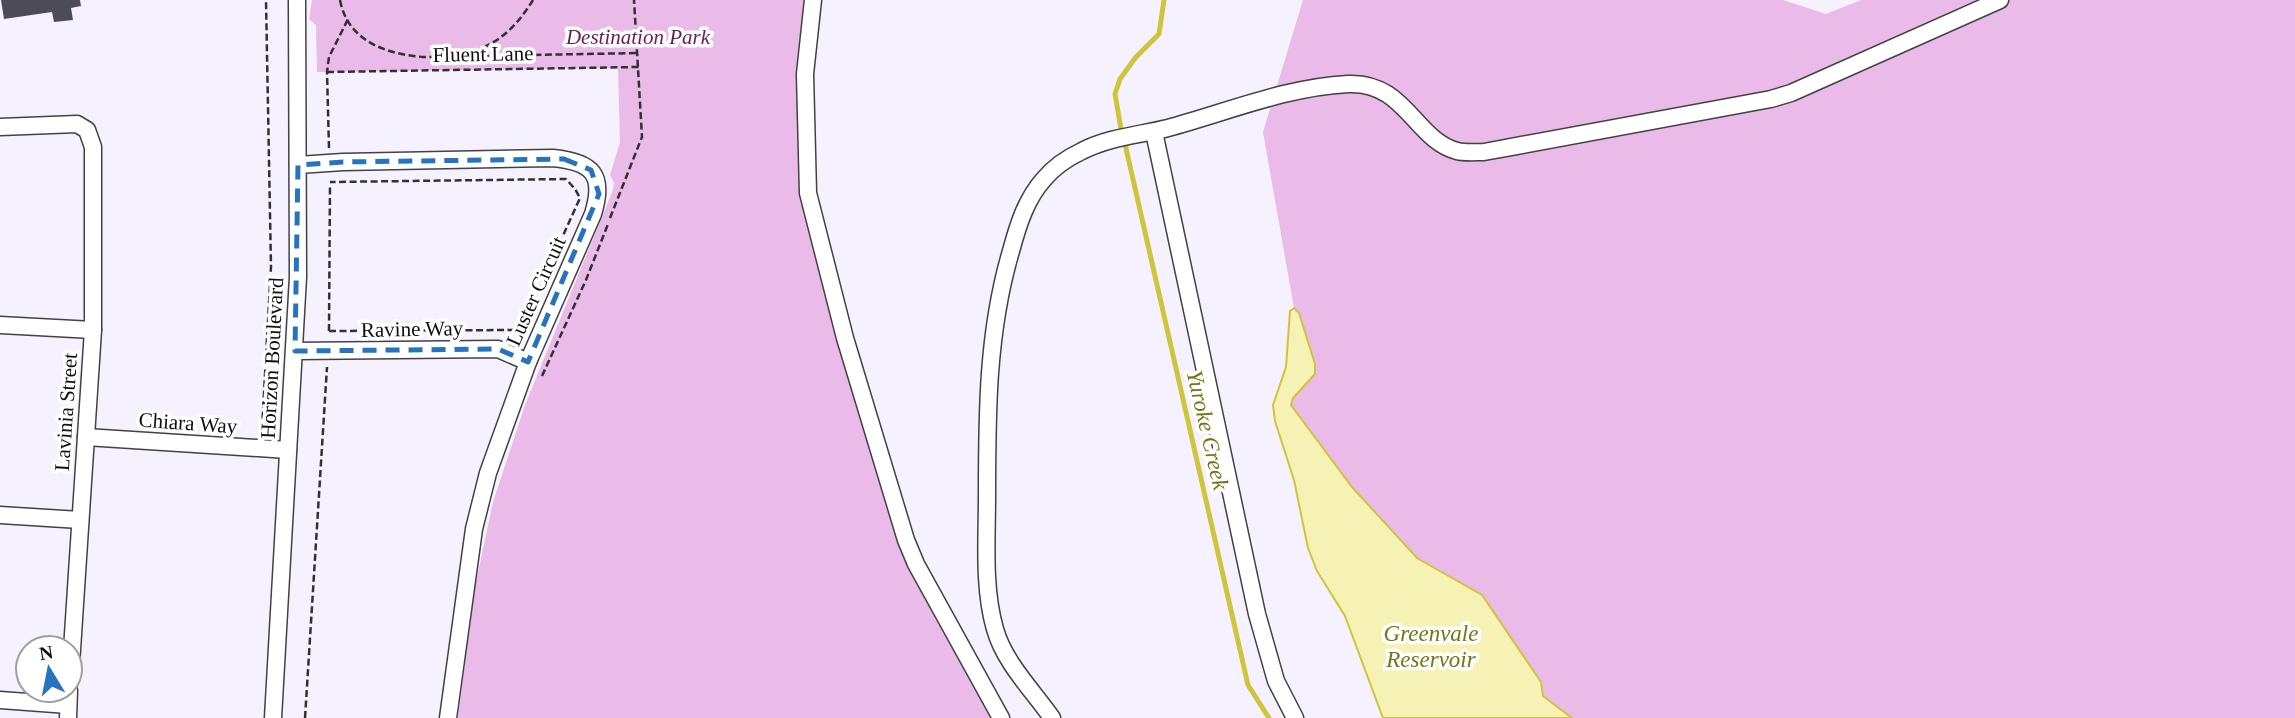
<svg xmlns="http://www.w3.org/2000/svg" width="2295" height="718" viewBox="0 0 2295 718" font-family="Georgia,serif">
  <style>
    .green { fill: #eabae9 }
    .water { fill: #f6f1b5; stroke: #cec53c; stroke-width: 2 }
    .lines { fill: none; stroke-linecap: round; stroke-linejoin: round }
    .stream { stroke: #cec53c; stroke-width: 5 }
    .building { fill: #4b4c58 }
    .minor-casing { stroke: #424242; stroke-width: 19 }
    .path { stroke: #313131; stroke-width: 2.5; stroke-dasharray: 7 3.5; stroke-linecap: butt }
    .minor { stroke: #fff; stroke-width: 16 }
    .marked { fill: none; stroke: #2674c0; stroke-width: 5; stroke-dasharray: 14 9; stroke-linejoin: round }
    .labels { text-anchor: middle; stroke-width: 7; stroke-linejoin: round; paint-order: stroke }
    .park-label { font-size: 21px; font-style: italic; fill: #671e4f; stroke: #fff }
    .street-label { font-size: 21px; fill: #0f0f0f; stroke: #fff }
    .water-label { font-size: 23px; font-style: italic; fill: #767415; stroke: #fff }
  </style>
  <rect width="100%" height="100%" fill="#f6f1ff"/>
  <g class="green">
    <path d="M312,0h496l-5,191 38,151 64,217 90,159h-537l17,-131 18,-85 32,-97 88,-215 1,-7 -4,-8 10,-33 -2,-74 -301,4 -1,-47 -7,-6z"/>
    <path d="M1303,0h480l43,14 35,-14h434v718h-723l-29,-22 -61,-101 -65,-37 -65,-71 -61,-82 2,-7 22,-34 -16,-51 -5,-5 -31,-176z"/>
  </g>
  <path class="water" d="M1294,308l5,5 16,51v10l-22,24 -2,7 61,82 65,71 65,37 59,87 2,14 29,22h-189l-38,-102 -28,-45 -9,-23 -14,-68 -19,-59 -2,-16 13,-38 4,-56z"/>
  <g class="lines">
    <g class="stream">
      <path d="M1121,129l-6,-35 5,-15 16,-22 23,-23 5,-34"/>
      <path d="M1125,144l123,541 21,33"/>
    </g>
  </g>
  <path class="building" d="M1,0h79l1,6 -10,2 2,12 -19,2 -2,-10 -48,7z"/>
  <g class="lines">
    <defs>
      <g id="minor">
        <path d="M813,0l-8,74 3,119 37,145 61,202 10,24 85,154"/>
        <path d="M0,127l77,-3 10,6 6,17v183l-23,350"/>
        <path d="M1154,132l103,482 19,67 19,37"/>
        <path d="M298,165l45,-3 210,-4c40,4 52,17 40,56l-65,148 -40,111 -14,56 -26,189"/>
        <path d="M0,325l93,5"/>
        <path d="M295,351l203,-2 30,13"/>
        <path d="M86,437l202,13"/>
        <path d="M0,515l80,5"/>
        <path d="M0,700l68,5"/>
        <path d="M68,718l1,-28"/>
        <path d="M273,718l25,-441 -1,-277"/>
        <path d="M1052,718c-19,-27 -48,-56 -57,-89 -12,-41 -8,-89 -8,-132 0,-83 0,-165 24,-246 7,-26 15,-52 33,-72 10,-12 23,-21 38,-28 27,-14 58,-16 86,-23 59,-16 119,-41 180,-44 57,-3 67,56 109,67 8,2 18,1 27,1l287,-53 20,-6 209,-93"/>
      </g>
    </defs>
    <use href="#minor" class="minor-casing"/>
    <g class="path">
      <path d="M340,0c8,42 47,54 83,57l216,-4"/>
      <path d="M464,55c34,-11 50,-25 69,-55"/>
      <path d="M327,72l312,-5"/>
      <path d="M329,148l-2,-76 2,-15 19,-38"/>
      <path d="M610,218l32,-81 -8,-137"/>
      <path d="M329,331l183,-1 11,-6 57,-126 -5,-9 -9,-10 -236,3"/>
      <path d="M329,331l1,-147"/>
      <path d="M542,376l44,-96 22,-56"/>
      <path d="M262,429l9,-162 -5,-267"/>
      <path d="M305,718l22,-351"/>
    </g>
    <use href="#minor" class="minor"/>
  </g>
  <path class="marked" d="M564,159l27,11 8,24 -71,168 -30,-13 -203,2 3,-186 45,-3z"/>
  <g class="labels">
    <g class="park-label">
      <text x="638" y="44">Destination Park</text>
    </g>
    <g class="street-label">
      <text transform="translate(483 54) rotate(-1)" y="7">Fluent Lane</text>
      <text transform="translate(536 291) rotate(-66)" y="7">Luster Circuit</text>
      <text transform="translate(412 329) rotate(-1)" y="7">Ravine Way</text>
      <text transform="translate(272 358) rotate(-87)" y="7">Horizon Boulevard</text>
      <text transform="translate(66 412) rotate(-86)" y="7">Lavinia Street</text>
      <text transform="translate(188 423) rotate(4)" y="7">Chiara Way</text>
    </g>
    <g class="water-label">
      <text transform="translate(1208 430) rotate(77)" y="8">Yuroke Creek</text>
      <text x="1431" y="641">Greenvale<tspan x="1431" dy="26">Reservoir</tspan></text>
    </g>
  </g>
  <g transform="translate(49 669) rotate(350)"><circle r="33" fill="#ffffff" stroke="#9f9f9f" stroke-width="2"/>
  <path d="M0-5L12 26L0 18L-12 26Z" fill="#2674c0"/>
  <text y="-10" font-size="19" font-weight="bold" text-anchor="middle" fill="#0f0f0f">N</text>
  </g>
</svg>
